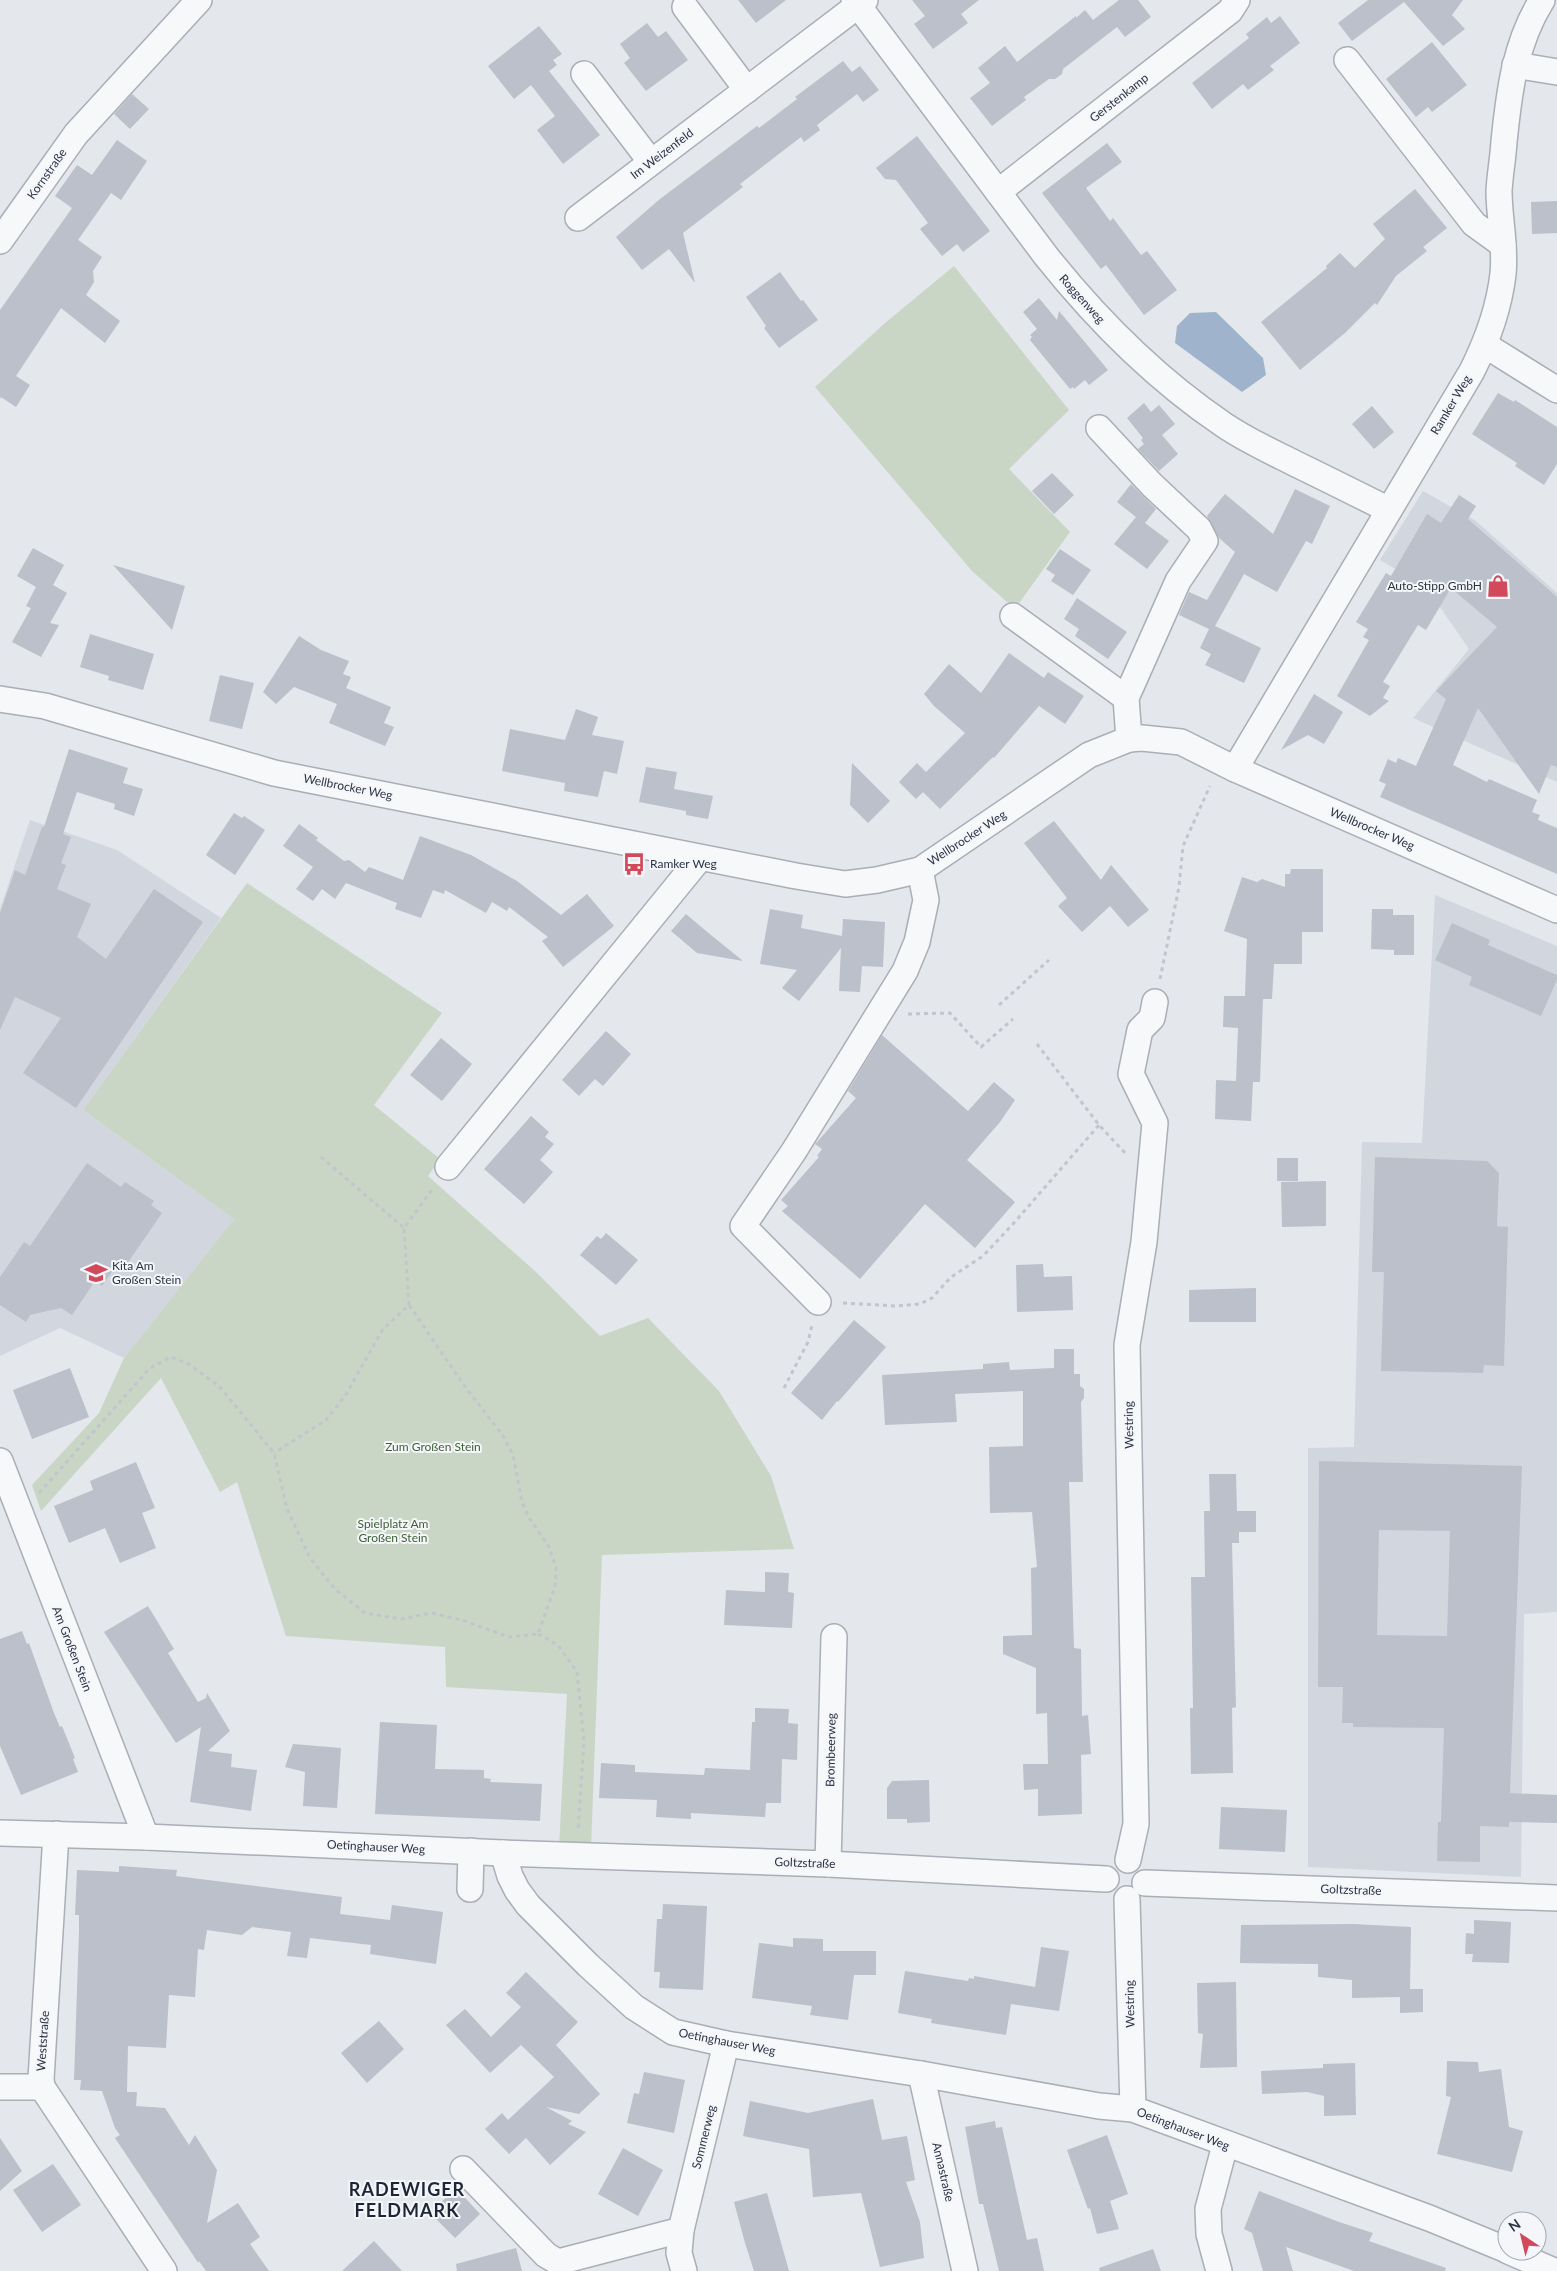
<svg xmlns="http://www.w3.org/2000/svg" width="1557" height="2271" viewBox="0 0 1557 2271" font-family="Lato,sans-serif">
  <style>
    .built { fill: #d2d6de }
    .green { fill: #c9d6c5 }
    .water { fill: #9fb4cc }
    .building { fill: #bbc0ca; fill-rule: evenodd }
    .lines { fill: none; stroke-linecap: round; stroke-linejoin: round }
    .minor-casing { stroke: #a9aeb7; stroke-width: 28 }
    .path { stroke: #c2c5cb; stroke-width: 3; stroke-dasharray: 4 4; stroke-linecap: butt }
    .minor { stroke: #f7f8fa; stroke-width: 25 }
    .labels { text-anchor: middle; stroke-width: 4; stroke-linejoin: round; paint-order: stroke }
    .street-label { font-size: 12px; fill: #2b3445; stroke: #f4f6f9 }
    .poi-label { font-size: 12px; fill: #2b3445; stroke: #f4f6f9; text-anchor: start }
    .park-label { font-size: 12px; fill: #3f6138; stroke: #f4f6f9 }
    .district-label { font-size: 18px; font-weight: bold; letter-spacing: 1px; fill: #1d2536; stroke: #f4f6f9 }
  </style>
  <rect width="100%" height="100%" fill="#e4e7ec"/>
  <g class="built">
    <path d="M1423,491l53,30 81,72v189l-144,-64 56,-69 -43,-62 -46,-27z"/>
    <path d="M30,820l87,30 104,68 -138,192 151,109 -110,139 -64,-30 -60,28v-447z"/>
    <path d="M1435,895l122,51v666l-33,2 -3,263 -213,-10v-419l46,-1 8,-305 60,1z"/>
  </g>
  <g class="green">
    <path d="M954,266l115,144 -60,59 61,63 -55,77 -43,-38 -157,-184 70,-64z"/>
    <path d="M247,883l195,130 -68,92 66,54 -12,17 108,96 64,64 48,-18 71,73 52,85 23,73 -192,6 -11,293h-32l8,-154 -121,-7 -1,-40 -159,-11 -49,-154 -17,10 -59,-114 -120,133 -9,-26 67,-72 25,-55 110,-139 -151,-109z"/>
  </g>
  <path class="water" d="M1216,312l47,46 3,17 -24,17 -67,-49 2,-17 13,-13z"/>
  <g class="building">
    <path d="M738,0h48l-30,23z"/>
    <path d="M912,0h67l-18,14 7,9 -35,26 -19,-25 11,-8z"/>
    <path d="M1119,0h19l13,17 -26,20 -8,-10 -54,42 -1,5 -7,5h-6l-25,18 2,3 -34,26 -22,-28 20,-15 -12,-15 27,-22 12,16 59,-46v2l9,-8 8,10z"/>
    <path d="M1368,0h95l-11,15 13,14 -22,17 -39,-44 -52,39 -14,-18z"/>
    <path d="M1280,16l20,27 -30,23 4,4 -26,20 -5,-6 -31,25 -20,-26 57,-45 -3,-4 21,-17 4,6z"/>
    <path d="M647,23l11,14 8,-6 22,29 -42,31 -22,-28 6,-5 -10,-14z"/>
    <path d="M539,26l23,28 -9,6 4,5 -8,6 51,64 -37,29 -26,-34 18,-14 -24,-31 -17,14 -26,-33z"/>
    <path d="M1432,42l35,43 -35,27 -4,-5 -12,10 -30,-38z"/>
    <path d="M843,61l9,11 8,-6 19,24 -16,12 -6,-8 -40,31 3,5 -16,12 -3,-5 -61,47 3,3 -60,46 12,50 -26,-34 -27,21 -26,-33 44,-38 97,-73 2,2 38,-29 -2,-2z"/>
    <path d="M132,94l17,15 -19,20 -16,-15z"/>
    <path d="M917,136l73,95 -27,21 -6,-8 -15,12 -22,-27 8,-6 -32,-43 -11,-1 -9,-11z"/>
    <path d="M117,140l30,21 -26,39 -10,-7 -33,47 24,17 -9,14 1,11 -8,13 34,26 -15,22 -44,-35 -45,68 14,9 -14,22 -15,-10 -1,2v-89l72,-102 -17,-12 22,-31 15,10z"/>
    <path d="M1107,143l15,19 -36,26 24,33 3,-3 28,37 6,-4 30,39 -33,25 -38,-50 -5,4 -59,-76z"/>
    <path d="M1415,189l32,39 -24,19 4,4 -31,25 -19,29 -2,-2 -30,30 -45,37 -39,-48 66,-54 -1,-2 14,-13 15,15 30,-29 -12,-15z"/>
    <path d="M1557,201v32l-25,1 -1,-32z"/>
    <path d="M780,272l21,29 2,-1 15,20 -39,28 -15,-20 2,-2 -20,-29z"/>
    <path d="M1039,298l18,22 2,-9 49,59 -19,15 -4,-5 -11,9 -1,-2 -3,2 -40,-49 2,-3 -2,-2 7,-6 -14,-17z"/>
    <path d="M1498,393l16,9 1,-2 42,27v37l-13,21 -29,-19 2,-3 -45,-29z"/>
    <path d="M1144,403l7,9 8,-7 16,19 -13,11 16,19 -19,17 -21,-22 6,-5 -3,-4 2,-2 -16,-20z"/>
    <path d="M1372,406l22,26 -20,17 -22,-25z"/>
    <path d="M1052,473l22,22 -20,19 -22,-23z"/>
    <path d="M1131,484l25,25 -11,14 24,18 -22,28 -33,-25 22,-27 -19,-15z"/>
    <path d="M1295,489l35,17 -18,38 -6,-3 -29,51 -33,-18 -29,52 46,22 -17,35 -39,-18 6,-11 -11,-6 9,-19 -30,-14 10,-23 18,8 28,-48 -16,-14 -12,-22 18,-22 48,40z"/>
    <path d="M1459,495l17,11 -8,13 89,78v170l-6,-2 -12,29 -61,-86 -25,57 34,17 2,-3 48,21 -5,12 8,3 -2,5 19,8v46l-177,-77 6,-13 -7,-3 9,-22 8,4 2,-5 18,8 30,-67 -10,-8 61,-64 -46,-39 -25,42 -8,-5 -35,57 7,4 -7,12 6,3 -19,15 -33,-20 32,-56 -6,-3 5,-8 -12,-7 30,-49 5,3 36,-62 14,9z"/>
    <path d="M33,548l31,17 -11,20 14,8 -17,30 9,2 -18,32 -29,-15 19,-34 -5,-2 10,-19 -19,-11z"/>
    <path d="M1060,549l31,21 -18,25 -22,-14 4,-6 -9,-6z"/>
    <path d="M113,565l72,21 -13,44z"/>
    <path d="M1077,598l50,34 -19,27 -33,-23 4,-7 -15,-10z"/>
    <path d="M90,634l64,20 -11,36 -35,-10 1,-4 -29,-9z"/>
    <path d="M299,636l22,14 28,11 -6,13 8,3 -5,11 45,19 -7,16 10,4 -9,19 -56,-23 8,-19 -43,-17 -18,17 -13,-12z"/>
    <path d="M1009,653l35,25 4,-6 36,24 -19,28 -26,-18 -45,52 -1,-1 -53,52 -17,-17 -7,7 -17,-17 18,-19 9,9 39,-39 -31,-27 -10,-12 25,-30 32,29z"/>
    <path d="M220,675l34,8 -12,46 -33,-8z"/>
    <path d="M1314,694l29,18 -19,32 -16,-9 -27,15z"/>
    <path d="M576,709l22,8 -6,18 32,6 -7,33 -13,-3 -6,26 -34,-6 1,-8 -63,-12 8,-42 55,11z"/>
    <path d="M69,749l59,19 -5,15 20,6 -9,27 -20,-7 1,-5 -38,-12 -14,42 8,3 -10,26 5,2 -9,24 34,15 -14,33 29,22 48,-70 49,33 -127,186 -53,-35 38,-55 -46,-21 -15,33v-117l15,-43 10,5 17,-48h2z"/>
    <path d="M852,763l38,38 -22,22 -18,-18z"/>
    <path d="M646,767l31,5 -3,17 39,7 -5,23 -22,-4v-4l-47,-9z"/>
    <path d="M234,813l8,5 2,-2 21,14 -30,45 -29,-20z"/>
    <path d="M1054,821l47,59 10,-15 38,45 -21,17 -18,-21 -28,26 -24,-26 9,-8 -43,-55z"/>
    <path d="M299,824l19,14 -2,2 28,21 5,-1 16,12 4,-5 34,13 17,-44 51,19 46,26 44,34 26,-21 27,32 -51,41 -21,-26 6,-4 -39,-30 -2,4 -15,-9 -6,11 -41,-23 -1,4 -11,-4 -12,28 -26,-9 2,-6 -51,-20 -11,16 -13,-10 -9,12 -17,-12 17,-22 -30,-21z"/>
    <path d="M1291,869h32v63h-21v32h-28l-2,35h-9l-3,83h-17h10l-2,39 -36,-2 1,-39 20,1 2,-53 -15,-1 1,-31h21l2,-57 -23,-8 18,-54 15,5 5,-3 23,8v-13h5z"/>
    <path d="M770,909l33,6 -2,13 41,8 1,-17 42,3 -2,45 -21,-1 -2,26 -21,-1 2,-43 -42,53 -17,-13 15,-18 -37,-6z"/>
    <path d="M1372,909h21v6h21v40h-20v-5l-23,-1z"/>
    <path d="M686,914l20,17 37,30 -46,-8 -26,-22z"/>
    <path d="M1452,923l38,17 -2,5 69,30v5l-16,36 -72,-31 3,-8 -37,-17z"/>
    <path d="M606,1031l25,23 -28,32 -8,-7 -16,17 -17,-16z"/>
    <path d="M882,1035l86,76 26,-29 21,18 -15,22 -33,38 48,42 -40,46 -50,-44 -65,75 -78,-68 6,-5 -7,-6 38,-43 -2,-1 5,-7 -7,-5 2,-2 39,-44 -8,-7z"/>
    <path d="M441,1038l31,26 -30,37 -32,-26z"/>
    <path d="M531,1116l18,16 -4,5 9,7 -14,16 13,12 -29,32 -40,-35z"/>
    <path d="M1375,1157l112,4 12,12 -2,53 11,1 -4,139 -20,-1 -1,8 -102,-2 3,-99h-12z"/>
    <rect x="1277" y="1158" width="21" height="23"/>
    <path d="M87,1163l34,24 4,-5 29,19 -3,4 11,8 -40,58 -6,-5 -14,20 -7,-5 -23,34 -11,-7 -31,7 -4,7 -26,-17v-28l24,-35 6,4z"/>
    <path d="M1326,1181v45l-44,1 -1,-45z"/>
    <path d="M606,1233l32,27 -22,25 -36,-30 17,-19 4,3z"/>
    <path d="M1043,1264l1,13 28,-1 1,34 -56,2 -1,-47z"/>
    <path d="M1256,1288v34h-67v-32z"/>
    <path d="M854,1320l32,27 -48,55 -1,-1 -15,19 -31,-27z"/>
    <path d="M1054,1349h20v25h6v12l4,3v9l-3,4 2,80h-14l5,166 7,1 1,67 6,-1 3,39 -10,1 1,59 -44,2v-27l-14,1 -1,-26h25l-1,-51 -11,1v-46l-33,-14v-18l29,-1 -1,-67 6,-1 -5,-55 -42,1 -1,-66 34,-1v-55l-68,3 2,28 -72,3 -3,-50 101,-6v-5l26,-2 1,8 44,-2z"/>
    <path d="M70,1368l19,49 -57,22 -19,-49z"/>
    <path d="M1319,1461l203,5 -12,327 47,2v28l-48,-1v5l-29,-1v36l-43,-1 1,-39h3l3,-94 -91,-1v-4h-11l1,-36h-25zM1379,1530l71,1 -3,105 -70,-1z"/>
    <path d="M136,1462l19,46 -13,5 14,35 -36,15 -15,-35 -36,15 -15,-37 39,-16 -3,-9z"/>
    <path d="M1209,1474h27l1,37h19v21h-17v11h-7l4,164 -4,1 1,65 -42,1 -1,-66h3l-2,-131h14l-1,-66h6z"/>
    <path d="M765,1572l24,1 -1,19 6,1 -2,35 -68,-3 2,-35 39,2z"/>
    <path d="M148,1606l26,43 -6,4 30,49 8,-4 1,-5 23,38 -22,20 24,3 -1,13 26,3 -6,41 -61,-9 11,-75 -25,16 -72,-111z"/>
    <path d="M22,1631l5,13 2,-1 25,70 6,14 2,-1 13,32 -2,1 5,13 -57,23 -21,-49v-107z"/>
    <path d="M755,1708l34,1 -1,14 10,1 -1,36 -15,-1 -1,44h-15l-1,14 -74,-4v6l-35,-2 1,-17 -58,-2 2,-35 34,2v7l69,3 1,-7 45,2 2,-48h3z"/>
    <path d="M380,1722l57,3 -2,44 49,1v8l7,1 -1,3 52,2 -2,37 -165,-7z"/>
    <path d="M293,1744l48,4 -4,60 -34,-2 2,-34 -20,-5z"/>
    <path d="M929,1780l1,42 -23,1v-4h-20v-31l5,-7z"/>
    <path d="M1221,1807l66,3 -2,42 -66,-3z"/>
    <path d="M119,1866l58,4 -1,6 166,21 -2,17 50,6 2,-15 51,7 -7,52 -66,-10 1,-9 -61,-7 -3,20 -20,-2 4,-24 -39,-5 -10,8 -35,-5 -3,20 -6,-1 -3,48 -26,-2 -3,53 -38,-2 -1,46h10l-1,14 29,2 24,37 6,-10 22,35 -10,53 31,-20 22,34 -10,7 19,27h-63l-7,-10 -1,2 -1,-2 -82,-123 5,-3 -5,-7 -13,-37 -22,-1 1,-10h-7l5,-150v-15h-4l2,-45 42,2z"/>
    <path d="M663,1904l44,2 -4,84 -44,-2 1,-16h-6l3,-53h5z"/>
    <path d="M1474,1920l37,2 -2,41 -37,-1 1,-8h-8l1,-21 8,1z"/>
    <path d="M1353,1924l58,3 -1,62h13v23l-23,1v-16l-48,1v-18l-34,-3v-13l-78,-1 1,-38z"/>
    <path d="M793,1938l30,1v12h53v24h-22l-6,45 -38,-5 2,-9 -60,-8 7,-55 34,4z"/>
    <path d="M1041,1947l28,4 -10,60 -48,-7 -5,31 -75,-12 1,-4 -34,-6 7,-42 63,10 1,-3 5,1v-3l61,11z"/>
    <path d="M526,1972l52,50 -22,23 44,49 -21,20 -33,-7 26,14 -4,3 18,8 -36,33 -24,-27 -17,16 -24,-25 17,-16 6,7 46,-43 -33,-32 -31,28 -44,-48 19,-16 26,28 30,-30 -15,-14z"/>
    <path d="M1236,1982l1,85 -37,1 3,-34 -5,-1 -1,-50z"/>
    <path d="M379,2021l25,28 -37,34 -26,-30z"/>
    <path d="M1447,2061l31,1 1,10 22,-3 8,58 14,4 -11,41 -75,-18 14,-57 -5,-1z"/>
    <path d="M1355,2063l1,52 -32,1v-20l-17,-4 -45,2 -1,-23 62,-3v-4z"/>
    <path d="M644,2072l41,8 -11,53 -47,-10 7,-30 5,1z"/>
    <path d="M873,2099l9,41 25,-4 8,44 -9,2 14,40 4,36 -44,9 -19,-74 -48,4 -4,-48 -66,-13 7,-35 58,12z"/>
    <path d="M995,2121l1,7 6,-1 25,113 10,-2 7,33h-45l-16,-67h-4l-14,-77z"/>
    <path d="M1107,2135l21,59 -18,7 9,28 -22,5 -7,-26 -2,1 -21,-59z"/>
    <path d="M0,2138l22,33 -22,20z"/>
    <path d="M623,2148l40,22 -25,46 -40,-22z"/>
    <path d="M53,2164l28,41 -39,27 -29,-42z"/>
    <path d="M456,2188l24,26 -25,24 -25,-25z"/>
    <path d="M1259,2191l80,31 34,11 -4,8 77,27 -1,3h-91l-68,-24 7,24h-30l-11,-38 -8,-4z"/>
    <path d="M767,2193l22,78h-35l-9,-28 -11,-41z"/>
    <path d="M374,2241l28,30h-60z"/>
    <path d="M516,2248l6,23h-65l-1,-7z"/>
    <path d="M1153,2249l8,22h-61l-1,-3z"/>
  </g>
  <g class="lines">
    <defs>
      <g id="minor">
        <path d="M854,0l192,256c51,64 110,123 178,169 22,15 46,26 70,38 31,15 63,31 95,47"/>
        <path d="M685,7l62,83"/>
        <path d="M1347,60l127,164 29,21"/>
        <path d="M1515,65l42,7"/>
        <path d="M584,74l67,88"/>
        <path d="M998,192l232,-181 7,-11"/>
        <path d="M578,218l287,-218"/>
        <path d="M0,241l76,-107 123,-134"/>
        <path d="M1485,345l72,45"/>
        <path d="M1099,428l53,57 47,44 6,12 -27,40 -52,117 3,41"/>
        <path d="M1013,616l113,82"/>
        <path d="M0,699l45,7 229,67 522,103 49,8 32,-4 43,-10 169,-115 40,-16 13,-1 39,4 54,27 322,141"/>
        <path d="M1235,769l237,-398c15,-30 27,-62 31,-97 3,-28 -4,-56 -4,-83 1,-17 4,-33 5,-49 5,-50 11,-99 38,-142"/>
        <path d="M448,1167l252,-309"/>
        <path d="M818,1302l-75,-76 51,-75 111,-180 12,-29 9,-42 -6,-30"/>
        <path d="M0,1461l146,376"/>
        <path d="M0,1833l146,4 357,16 325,11 278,15"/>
        <path d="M56,1834l-15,245 1,8 122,184"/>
        <path d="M503,1853l7,23 7,14 11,15 60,60 46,42 39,25 53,12 195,30 178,32 34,3 296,109 78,32"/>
        <path d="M1128,1860l8,-36 -9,-479 17,-103 11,-119 -24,-49 9,-44 12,-12 3,-16"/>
        <path d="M828,1864l6,-227"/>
        <path d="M1145,1883l412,15"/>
        <path d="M470,1889l1,-38"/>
        <path d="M1127,1899l6,210"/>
        <path d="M921,2074l44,197"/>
        <path d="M0,2087h42"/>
        <path d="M463,2169l83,86 12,7 123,-32"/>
        <path d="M1508,2251l46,20"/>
        <path d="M684,2271l-5,-18 2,-23 45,-186"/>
        <path d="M1219,2271l-10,-37 -1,-25 17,-64"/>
      </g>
    </defs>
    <use href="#minor" class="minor-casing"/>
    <g class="path">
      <path d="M1160,979l19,-92 4,-41 27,-60"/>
      <path d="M999,1005l50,-45"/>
      <path d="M908,1014l42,-1 31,34 32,-28"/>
      <path d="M1037,1044l62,81 27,29"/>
      <path d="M321,1157l83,71"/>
      <path d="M843,1303l54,3 23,-2 12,-6 19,-21 32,-21 30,-32 86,-99"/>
      <path d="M409,1305l-5,-77 30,-41"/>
      <path d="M784,1388l24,-46 4,-17"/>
      <path d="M39,1493l110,-124 21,-12 17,6 32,23 55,67 13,56 23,49 25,31 30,24 36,6 31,-6 33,8 44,16 29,-3 17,-48 1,-18 -7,-21 -21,-31 -6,-14 -9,-47 -10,-19 -40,-52 -54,-79 -26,24 -38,67 -19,24 -52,33"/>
      <path d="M538,1634l20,11 19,27 7,69 -6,89"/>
    </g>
    <use href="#minor" class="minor"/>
  </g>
  <defs>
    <symbol id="shop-bare" viewBox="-9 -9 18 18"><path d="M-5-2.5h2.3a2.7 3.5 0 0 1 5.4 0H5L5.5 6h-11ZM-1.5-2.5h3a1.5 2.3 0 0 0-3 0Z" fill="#d1495b" stroke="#f4f6f9" stroke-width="2.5" paint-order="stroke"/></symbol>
    <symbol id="bus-bare" viewBox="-9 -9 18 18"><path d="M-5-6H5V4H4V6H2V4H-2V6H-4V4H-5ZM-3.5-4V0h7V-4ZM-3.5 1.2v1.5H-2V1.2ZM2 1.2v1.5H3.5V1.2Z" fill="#d1495b" stroke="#f4f6f9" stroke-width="2.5" paint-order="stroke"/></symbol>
    <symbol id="school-bare" viewBox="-9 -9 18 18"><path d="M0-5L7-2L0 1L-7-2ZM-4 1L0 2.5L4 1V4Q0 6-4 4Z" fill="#d1495b" stroke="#f4f6f9" stroke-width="2.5" paint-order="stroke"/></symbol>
  </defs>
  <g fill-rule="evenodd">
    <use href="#shop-bare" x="1482" y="570" width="32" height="32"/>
    <use href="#bus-bare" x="618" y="848" width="32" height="32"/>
    <use href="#school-bare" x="80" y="1257" width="32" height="32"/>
  </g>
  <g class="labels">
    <g class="street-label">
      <text transform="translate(1119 98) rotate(-38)" y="4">Gerstenkamp</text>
      <text transform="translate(662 154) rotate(-37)" y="4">Im Weizenfeld</text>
      <text transform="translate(47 174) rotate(-55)" y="4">Kornstraße</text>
      <text transform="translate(1082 299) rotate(48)" y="4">Roggenweg</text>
      <text transform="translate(1451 405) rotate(-59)" y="4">Ramker Weg</text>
      <text transform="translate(348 787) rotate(11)" y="4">Wellbrocker Weg</text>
      <text transform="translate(1372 829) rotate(23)" y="4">Wellbrocker Weg</text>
      <text transform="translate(967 838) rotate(-33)" y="4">Wellbrocker Weg</text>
      <text transform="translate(1129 1425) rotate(-91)" y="4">Westring</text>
      <text transform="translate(72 1649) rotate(69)" y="4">Am Großen Stein</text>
      <text transform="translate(831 1750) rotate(-89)" y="4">Brombeerweg</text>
      <text transform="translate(376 1847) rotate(3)" y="4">Oetinghauser Weg</text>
      <text transform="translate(805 1863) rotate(2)" y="4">Goltzstraße</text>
      <text transform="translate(1351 1890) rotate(2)" y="4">Goltzstraße</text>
      <text transform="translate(1130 2004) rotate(-91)" y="4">Westring</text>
      <text transform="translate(43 2041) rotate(-86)" y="4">Weststraße</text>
      <text transform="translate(727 2042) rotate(11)" y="4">Oetinghauser Weg</text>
      <text transform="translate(1183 2129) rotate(21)" y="4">Oetinghauser Weg</text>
      <text transform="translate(704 2137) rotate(-76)" y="4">Sommerweg</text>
      <text transform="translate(943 2172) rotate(77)" y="4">Annastraße</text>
    </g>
    <g class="poi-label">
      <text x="1482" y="590" text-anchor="end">Auto-Stipp GmbH</text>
      <text x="650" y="868">Ramker Weg</text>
      <text x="112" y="1270">Kita Am<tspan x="112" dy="14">Großen Stein</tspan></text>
    </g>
    <g class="park-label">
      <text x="433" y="1451">Zum Großen Stein</text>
      <text x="393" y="1528">Spielplatz Am<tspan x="393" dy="14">Großen Stein</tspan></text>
    </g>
    <g class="district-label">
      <text x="407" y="2196">RADEWIGER<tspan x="407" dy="21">FELDMARK</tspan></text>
    </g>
  </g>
  <g transform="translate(1522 2236) rotate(325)"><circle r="24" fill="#f4f6f9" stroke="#a4a8b1"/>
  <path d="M0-4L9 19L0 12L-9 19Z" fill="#d1495b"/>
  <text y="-8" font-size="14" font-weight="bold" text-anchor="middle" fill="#2b3445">N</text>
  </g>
</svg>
